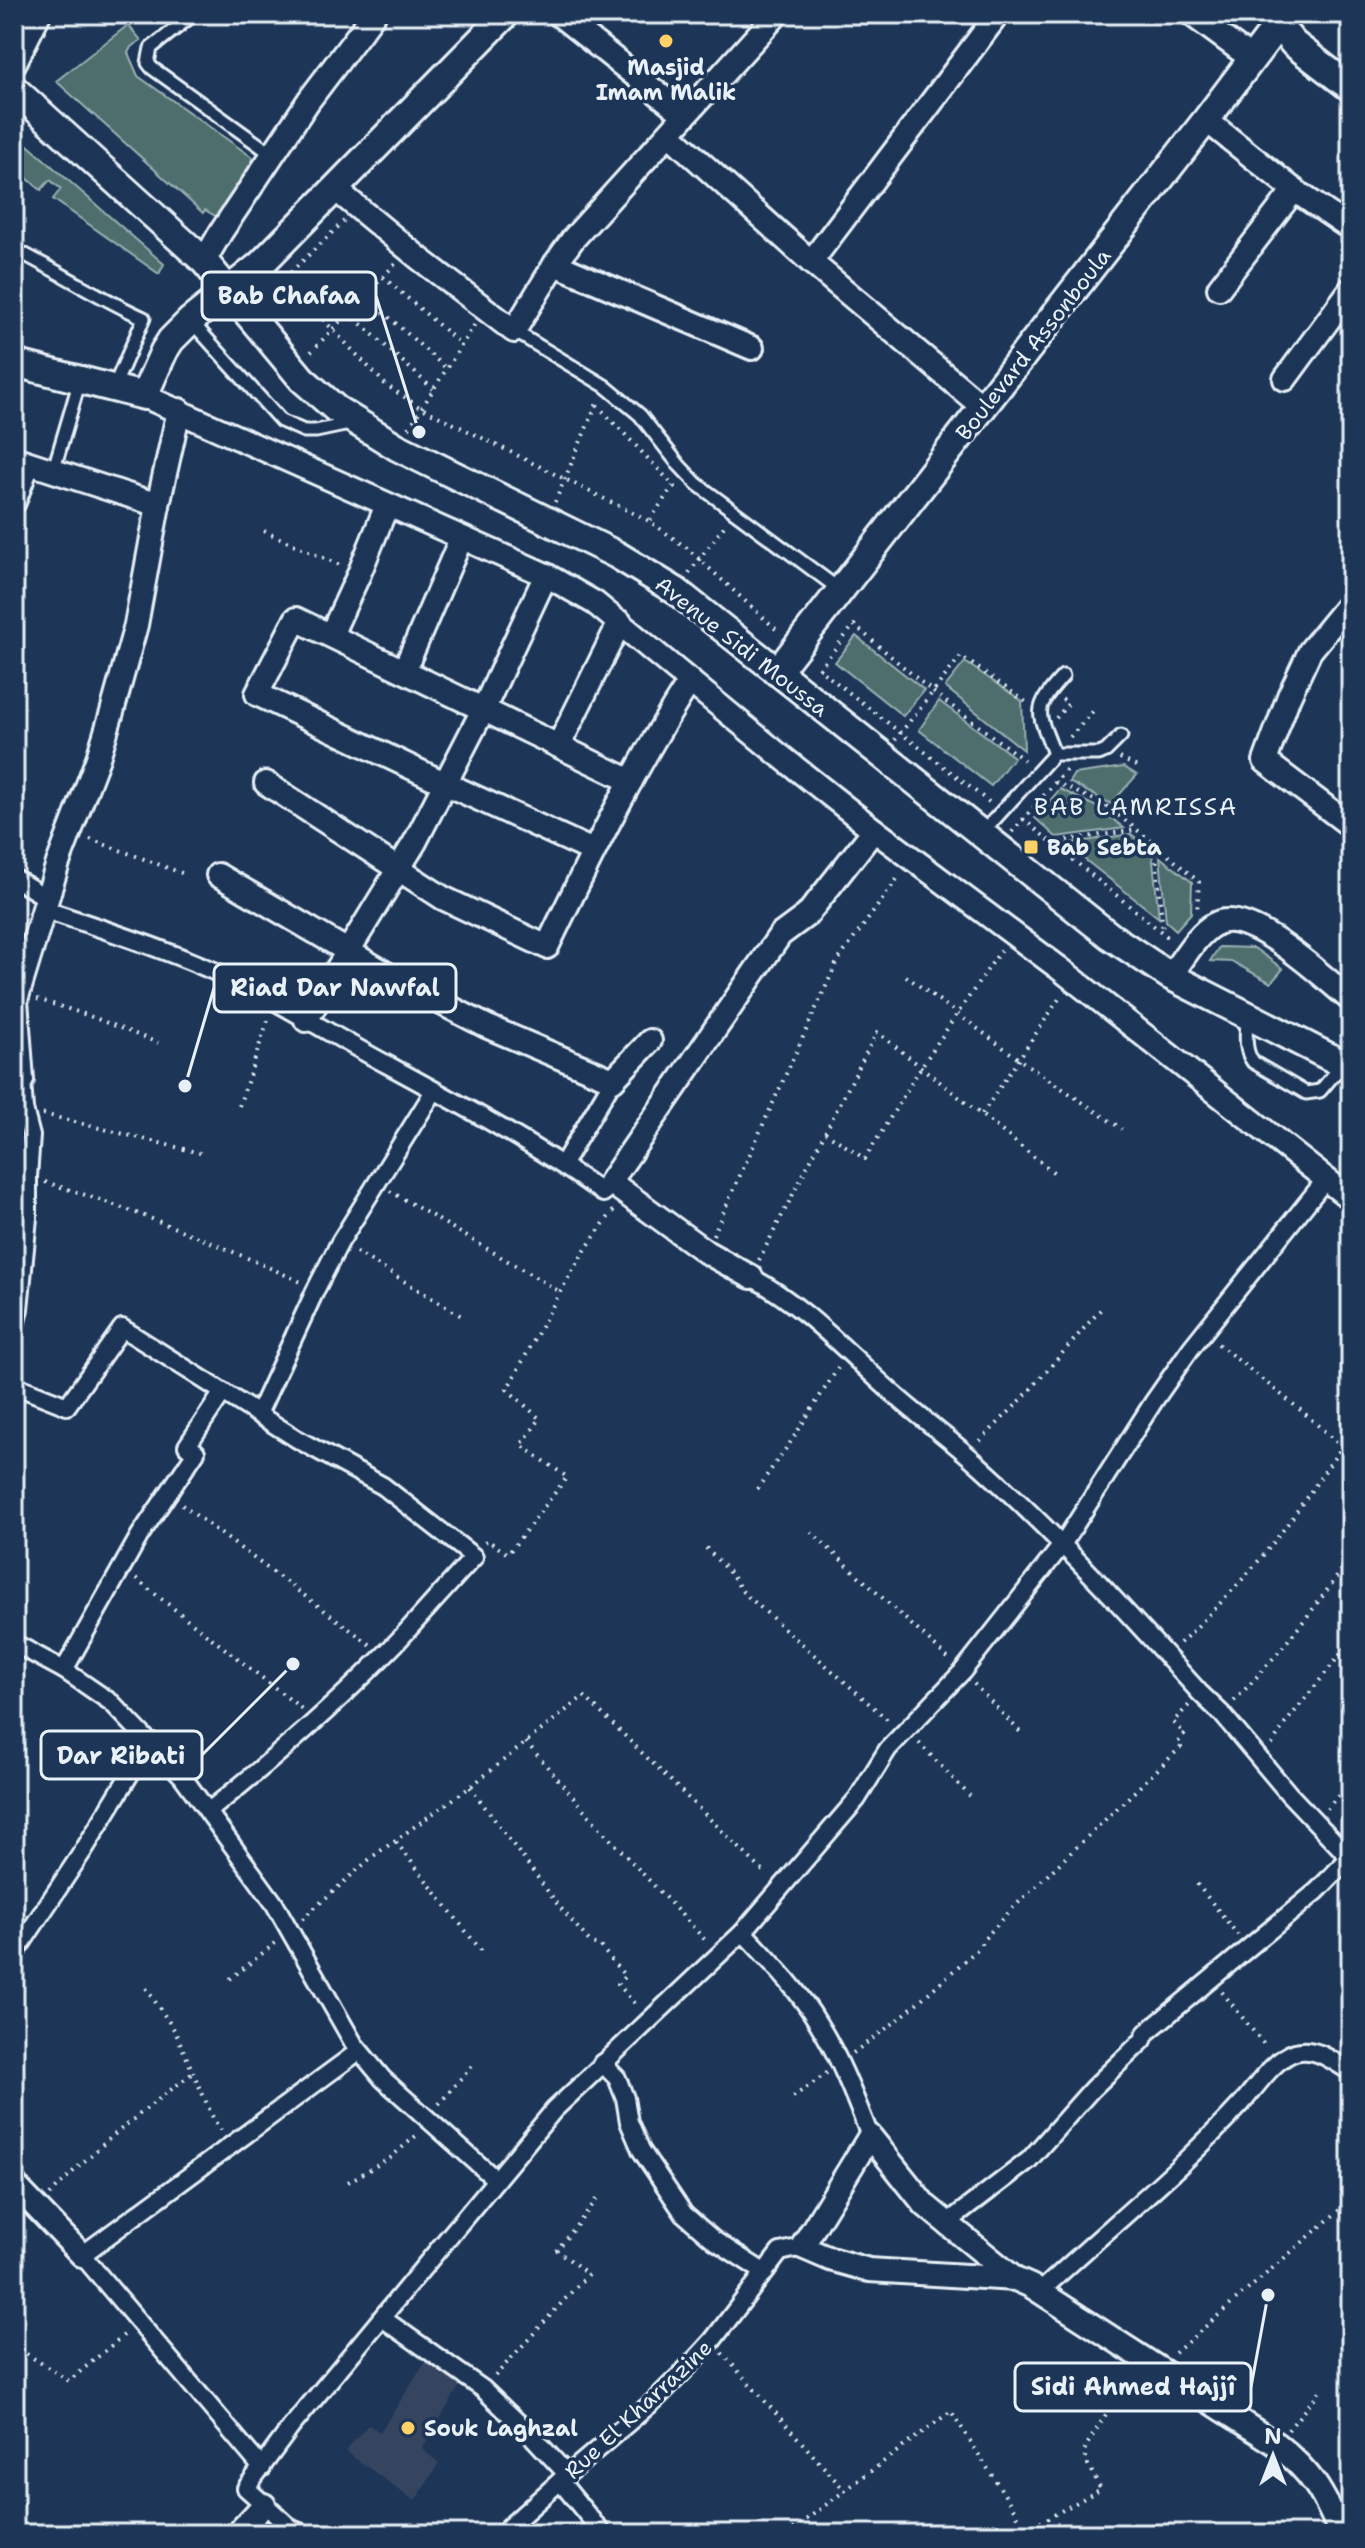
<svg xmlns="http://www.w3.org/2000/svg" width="1365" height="2548" viewBox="0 0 1365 2548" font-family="'Shantell Sans',sans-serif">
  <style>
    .built { fill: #354560 }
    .green { fill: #4e6e6d; stroke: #9bb0b2; stroke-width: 2 }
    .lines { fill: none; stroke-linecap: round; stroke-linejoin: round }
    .service-casing { stroke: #e8f1f8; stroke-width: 17 }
    .pedestrian-casing { stroke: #e8f1f8; stroke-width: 22 }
    .minor-casing { stroke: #e8f1f8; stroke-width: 28 }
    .tertiary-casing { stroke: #e8f1f8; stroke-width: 32 }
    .path { stroke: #e8f1f8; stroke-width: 4; stroke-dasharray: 2 6; stroke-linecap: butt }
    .service { stroke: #1d3557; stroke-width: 11 }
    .pedestrian { stroke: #1d3557; stroke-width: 16 }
    .minor { stroke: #1d3557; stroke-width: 22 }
    .tertiary { stroke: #1d3557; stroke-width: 26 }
    .poi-dot { fill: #ffd166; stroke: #1d3557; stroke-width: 3 }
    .labels { text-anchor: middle; stroke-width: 7; stroke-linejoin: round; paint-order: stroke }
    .poi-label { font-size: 22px; font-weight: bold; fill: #e8f1f8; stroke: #1d3557; text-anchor: start }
    .street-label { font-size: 22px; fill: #e8f1f8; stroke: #1d3557 }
    .neighbourhood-label { font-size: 24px; letter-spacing: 2px; fill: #e8f1f8; stroke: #1d3557 }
    .leader { fill: none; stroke: #e8f1f8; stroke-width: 3 }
    .callout-dot { fill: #e8f1f8; stroke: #1d3557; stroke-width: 3 }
    .callout { fill: #1d3557; stroke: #e8f1f8; stroke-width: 3 }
    .callout-label { font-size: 24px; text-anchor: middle; font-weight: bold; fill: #e8f1f8 }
  </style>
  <rect width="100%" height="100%" fill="#1d3557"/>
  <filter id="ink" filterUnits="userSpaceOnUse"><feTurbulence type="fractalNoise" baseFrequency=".0125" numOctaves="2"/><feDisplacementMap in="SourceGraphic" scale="16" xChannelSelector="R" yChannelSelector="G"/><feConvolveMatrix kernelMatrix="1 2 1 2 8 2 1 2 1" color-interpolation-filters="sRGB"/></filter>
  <g filter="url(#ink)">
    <path class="built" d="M429,2357l33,25 -40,67 17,14 -24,38 -70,-50 23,-26 12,7z"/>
    <g class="green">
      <path d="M128,25l13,15 -10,7 -3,6 10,23 114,81 1,5 -24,44 -12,11 -12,-7 -2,3 -147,-132z"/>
      <path d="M14,133l150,131 -5,10 -106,-75 8,-10 -11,-9 -9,10 -27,-23z"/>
      <path d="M856,636l68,54 -21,26 -68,-54z"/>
      <path d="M965,662l57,39 2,49 -79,-63z"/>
      <path d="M939,701l75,56 -23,29 -72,-56z"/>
      <path d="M1124,767l13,8 -26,29 -42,-22 5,-8z"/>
      <path d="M1060,789l39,19 25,20 -68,9 -21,-19z"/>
      <path d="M1131,834l21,17 7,67 -94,-74z"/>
      <path d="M1160,857l32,25 -1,31 -15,17 -10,-9z"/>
      <path d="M1219,947l35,1 29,21 -12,14 -38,-21 -23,-1z"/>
    </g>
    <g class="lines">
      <defs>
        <g id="service">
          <path d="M194,14l-43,34 -3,15 4,5 121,87"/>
          <path d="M14,249c44,22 85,49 130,69l-30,69"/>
          <path d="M191,321l90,100 23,10h12l38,-8"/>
          <path d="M514,331l91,55 35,29 39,50 18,19 143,106"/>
          <path d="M53,472l27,-92"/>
          <path d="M1054,754c-15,-42 -24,-42 9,-78"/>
          <path d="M981,834l73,-80h45l7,-3 15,-15"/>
          <path d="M1247,1015c0,16 -4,34 6,47l53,31 14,-2 22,-26"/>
        </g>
        <g id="pedestrian">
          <path d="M14,878l33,20"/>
          <path d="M43,909c69,23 147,48 211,81 45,24 89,51 134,75 74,40 146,79 215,128l7,-11"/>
          <path d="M563,1164l50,-84"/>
          <path d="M751,1277c55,29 98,78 145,119 27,24 57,45 84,70 78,70 150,149 220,227l22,21 67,80 61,64"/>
          <path d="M14,1330l5,-21 9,-91v-41l3,-41 -7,-27 -2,-29"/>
          <path d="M14,1385l53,21 55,-78 175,111 86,47 91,71c-26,28 -52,58 -78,86 -59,61 -122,116 -187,168"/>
          <path d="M258,1414l58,-125 24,-47 94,-151"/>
          <path d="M14,1643l50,27 48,33 70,73 92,127 80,141 29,35 112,100"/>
          <path d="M64,1670l76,-135 56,-83 -9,-6 36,-54"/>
          <path d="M743,1932l114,-133 31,-50 74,-77 100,-127 92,-144 37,-53 135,-169"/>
          <path d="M14,1955l71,-107 65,-107"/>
          <path d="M602,2063l15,15 8,20 4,24 12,28 43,64 30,26 51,33"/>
          <path d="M947,2223l82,-63 63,-71 51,-49 3,-7 171,-142 34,-35"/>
          <path d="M1041,2291c67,-63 139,-120 201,-188 15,-17 32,-44 53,-51 21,-6 39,10 56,20"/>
          <path d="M382,2318l101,71 45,43 39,42"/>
          <path d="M262,2468l-180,-213 277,-204"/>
          <path d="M305,2534l-13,-5 -46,-41 45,-61 263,-317 189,-178c26,28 55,57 75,91 22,35 37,75 52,113"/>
          <path d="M501,2534l59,-53"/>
          <path d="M603,2534l-43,-53 95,-81 36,-36 21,-23 68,-89 22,-5"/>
        </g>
        <g id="minor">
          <path d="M558,14l127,101"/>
          <path d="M1191,14l61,45"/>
          <path d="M14,64l25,-50"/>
          <path d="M1206,120l88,70 57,39"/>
          <path d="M669,134l142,128 173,146"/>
          <path d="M334,188l86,71 94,72 41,-67 18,-25 204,-225"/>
          <path d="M204,261l17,-29 88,-132 65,-86"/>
          <path d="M811,262l187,-248"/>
          <path d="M555,264l197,84"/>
          <path d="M1219,288l75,-98"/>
          <path d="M1285,379l66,-90"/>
          <path d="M144,396l402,179 49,28 183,151 96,76 185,138 292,231"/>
          <path d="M14,458l144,47"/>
          <path d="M14,502l14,-38"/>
          <path d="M1351,601l-41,50 -21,45 -24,65 86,65"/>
          <path d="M331,635l28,-61 28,-69"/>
          <path d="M404,671l57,-132"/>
          <path d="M559,745l61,-123"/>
          <path d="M266,783l177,115 104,49c44,-91 88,-181 143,-266"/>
          <path d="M593,851l-149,-68 -187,-89 39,-75 335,162"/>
          <path d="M218,875l186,109 82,42 127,54 37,-39"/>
          <path d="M1170,976c13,-16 26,-42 45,-52 34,-19 109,54 136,76"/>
          <path d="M306,1020l109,-178 69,-134 62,-133"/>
          <path d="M14,1079l8,1 -6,-80 42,-137 40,-105 14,-46 24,-87 22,-120 21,-95"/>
          <path d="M751,1277l-45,-25 -96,-70 170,-247 27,-20 67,-85"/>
          <path d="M14,2184l68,71"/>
          <path d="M1015,2279l-90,-74 -55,-69 -68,111 28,12 39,11 146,9 16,7 245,158c36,29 47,48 65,90"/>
          <path d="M237,2534l27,-29"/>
        </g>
        <g id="tertiary">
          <path d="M1268,14l26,30 57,44"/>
          <path d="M14,89l190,172 98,118 34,30 61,38 220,108 59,36 434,345 60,40 181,92"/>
          <path d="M14,363l130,33 20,-45 7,-11 19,-19 70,-56 246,-251"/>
          <path d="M777,672l429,-552 80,-106"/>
        </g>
      </defs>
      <use href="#service" class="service-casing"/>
      <use href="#pedestrian" class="pedestrian-casing"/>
      <use href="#minor" class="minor-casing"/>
      <use href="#tertiary" class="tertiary-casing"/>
      <g class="path">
        <path d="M344,221l-55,53 -1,9 98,102 32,21 231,115 38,27 92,84"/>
        <path d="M383,277l79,68"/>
        <path d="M365,296l82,73"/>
        <path d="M349,313l84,76"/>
        <path d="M311,352l85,-89"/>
        <path d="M597,405l81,85"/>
        <path d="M409,428l66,-104"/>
        <path d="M555,502l42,-99"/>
        <path d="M650,520l23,-34"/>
        <path d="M264,531l78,35"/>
        <path d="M689,573l36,-48"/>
        <path d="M1056,718l12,-14 -7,-6"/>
        <path d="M1070,737l25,-28"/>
        <path d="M895,740l66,-84 65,46"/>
        <path d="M1120,758l19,10"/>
        <path d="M1055,782l50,23 49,38 45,39 -2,30"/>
        <path d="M989,802l-170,-133 35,-44 79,67 91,68"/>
        <path d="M1023,819l147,120"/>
        <path d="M1012,832l55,-63"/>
        <path d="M90,839l97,36"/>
        <path d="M1051,842l85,-12"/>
        <path d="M1155,845l8,87"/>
        <path d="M906,976l114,84 102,69"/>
        <path d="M37,999l50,16 71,28"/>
        <path d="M239,1106l30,-89"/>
        <path d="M43,1114l161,40"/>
        <path d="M982,1114l79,-118"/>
        <path d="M825,1132l40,27 56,-92 80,-117"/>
        <path d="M45,1182c88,27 173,62 256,100"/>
        <path d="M390,1191l170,101"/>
        <path d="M713,1235l124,-273 63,-87"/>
        <path d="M356,1252l107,65"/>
        <path d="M759,1260l118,-228 180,143"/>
        <path d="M1218,1344l85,68 39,35"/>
        <path d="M980,1441l43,-43 78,-89"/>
        <path d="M757,1489l35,-49 46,-72"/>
        <path d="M182,1505l189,140"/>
        <path d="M811,1532l139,128"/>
        <path d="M485,1542l2,-2 21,14 59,-77 -46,-32 19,-26 -33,-30c35,-60 63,-124 107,-179"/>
        <path d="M706,1548l24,25 13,19 146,129"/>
        <path d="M136,1579l166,130"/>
        <path d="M1180,1643c39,-37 77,-77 109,-121 21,-29 40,-58 62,-87"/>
        <path d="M974,1684l48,50"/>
        <path d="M1234,1701c44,-45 81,-93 117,-144"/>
        <path d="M526,1742l73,85 108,115"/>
        <path d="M919,1743l51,53"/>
        <path d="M1272,1745l12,-20 67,-84"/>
        <path d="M470,1787l88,118 33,38 8,2 26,31 -7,8 19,22"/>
        <path d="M1327,1809l24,-29"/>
        <path d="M396,1842l87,111"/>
        <path d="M1197,1884l41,51"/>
        <path d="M302,1919l70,-62 98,-70 114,-91 183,179"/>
        <path d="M230,1979l48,-38"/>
        <path d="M146,1988l29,43 39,89 7,10"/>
        <path d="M1222,1992l45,56"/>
        <path d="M853,2053l46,-34 80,-71 4,-8 30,-32 168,-161 -3,-5 7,-8 -12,-12 17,-18"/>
        <path d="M793,2097l34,-24"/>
        <path d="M439,2104l35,-41"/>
        <path d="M348,2182l42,-24 28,-24"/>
        <path d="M50,2195c44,-47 93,-84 144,-123"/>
        <path d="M722,2353l124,139"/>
        <path d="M1175,2353l176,-153"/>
        <path d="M14,2354l5,-5 50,32 56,-47"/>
        <path d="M495,2376l93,-102 -31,-24 42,-53"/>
        <path d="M14,2429l5,5 -5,9"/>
        <path d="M1288,2430l33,-40"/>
        <path d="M14,2503l2,2 -2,6"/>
        <path d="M766,2534l3,-2 1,2"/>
        <path d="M787,2534l164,-123 76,119"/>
        <path d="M1019,2534l82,-45 -16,-30v-11l46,-74"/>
      </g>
      <use href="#service" class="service"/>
      <use href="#pedestrian" class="pedestrian"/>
      <use href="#minor" class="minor"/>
      <use href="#tertiary" class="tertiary"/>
    </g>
  </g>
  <g class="poi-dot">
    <circle cx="666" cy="41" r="8"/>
    <rect x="1023" y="839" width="16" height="16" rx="4"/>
    <circle cx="408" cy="2428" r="8"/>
  </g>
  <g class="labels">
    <g class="poi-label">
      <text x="666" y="75" text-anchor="middle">Masjid<tspan x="666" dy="25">Imam Malik</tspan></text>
      <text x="1047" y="855">Bab Sebta</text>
      <text x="424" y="2436">Souk Laghzal</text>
    </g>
    <g class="street-label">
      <text transform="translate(1033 344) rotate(-52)" y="8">Boulevard Assonboula</text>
      <text transform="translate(742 646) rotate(38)" y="8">Avenue Sidi Moussa</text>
      <text transform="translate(638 2409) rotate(-43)" y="8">Rue El Kharrazine</text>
    </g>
    <g class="neighbourhood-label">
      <text x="1136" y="815">BAB LAMRISSA</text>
    </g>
  </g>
  <path class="leader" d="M419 432L376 296M185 1086L214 988M293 1664L202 1755M1268 2295L1251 2387"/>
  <g class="callout-dot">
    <circle cx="419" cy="432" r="8"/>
    <circle cx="185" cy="1086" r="8"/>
    <circle cx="293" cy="1664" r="8"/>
    <circle cx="1268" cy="2295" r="8"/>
  </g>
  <g class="callout">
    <rect x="202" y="272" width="174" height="48" rx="8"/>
    <rect x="214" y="964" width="242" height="48" rx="8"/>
    <rect x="41" y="1731" width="161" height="48" rx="8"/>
    <rect x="1015" y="2363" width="236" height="48" rx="8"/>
  </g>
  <g class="callout-label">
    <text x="289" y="304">Bab Chafaa</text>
    <text x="335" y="996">Riad Dar Nawfal</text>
    <text x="121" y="1764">Dar Ribati</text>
    <text x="1133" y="2395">Sidi Ahmed Hajjî</text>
  </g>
  <rect width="1365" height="2548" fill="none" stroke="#1d3557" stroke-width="48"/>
  <rect x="24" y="24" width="1317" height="2500" fill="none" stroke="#e8f1f8" stroke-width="3" filter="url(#ink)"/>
  <g transform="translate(1273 2456)" stroke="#1d3557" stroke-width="6" paint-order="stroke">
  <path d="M0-6L14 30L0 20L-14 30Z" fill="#e8f1f8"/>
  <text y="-12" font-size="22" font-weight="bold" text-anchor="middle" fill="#e8f1f8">N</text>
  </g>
</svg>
